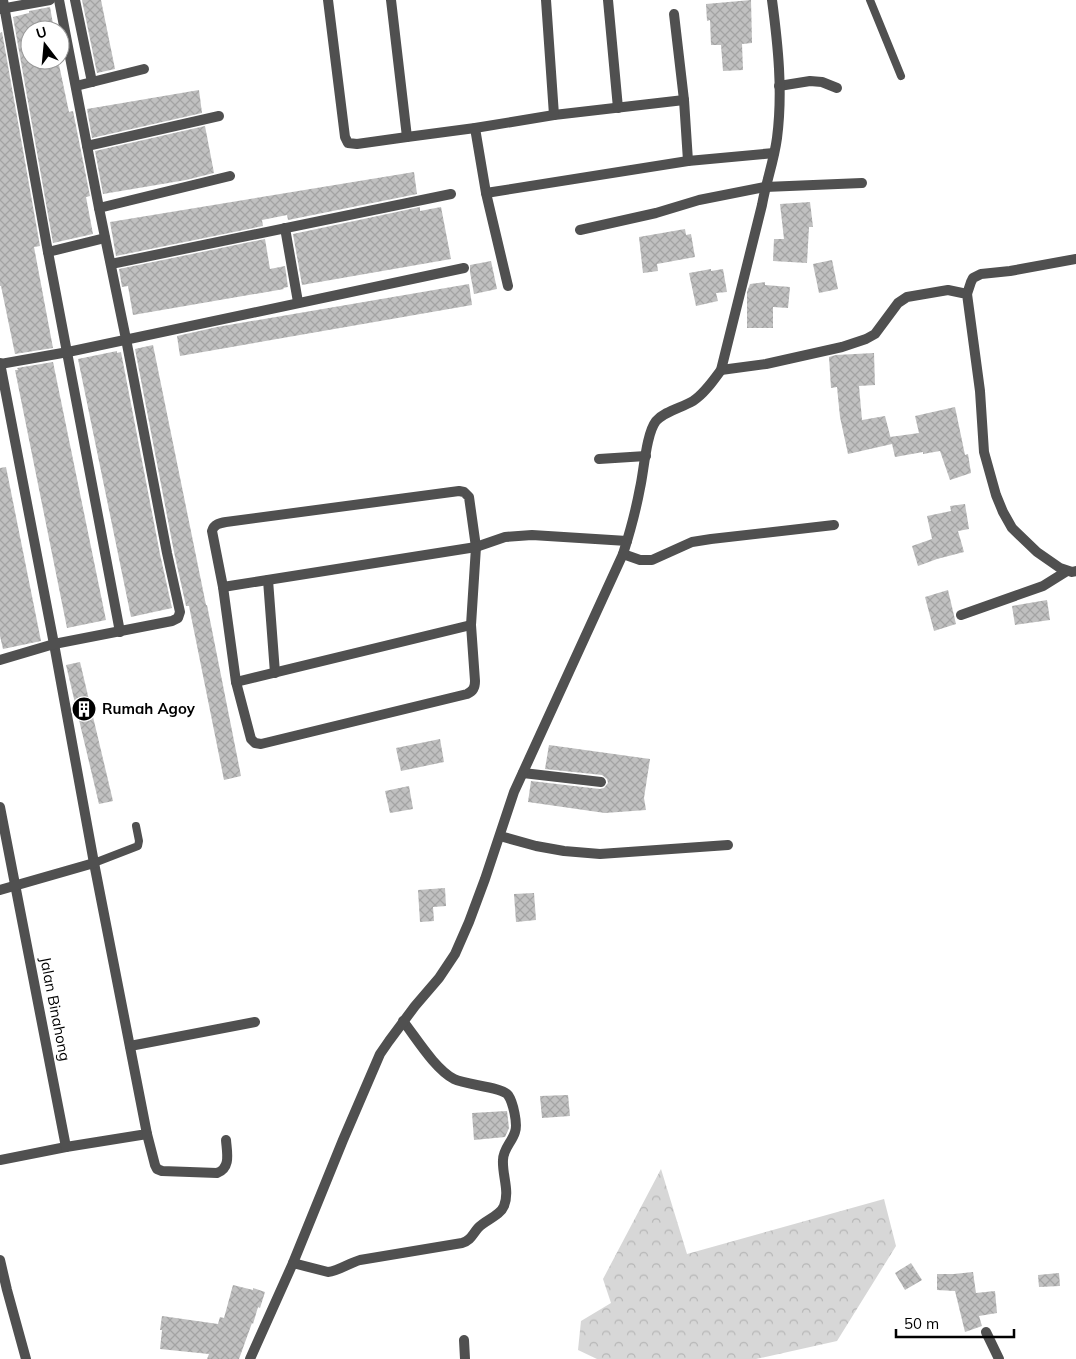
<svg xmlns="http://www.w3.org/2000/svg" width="1076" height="1359" viewBox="0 0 1076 1359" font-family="Mulish,sans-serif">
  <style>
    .forest { fill: url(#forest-crowns) }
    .building { fill: url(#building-cross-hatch) }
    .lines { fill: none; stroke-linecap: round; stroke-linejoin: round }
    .lane { stroke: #505050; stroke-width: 8 }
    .street { stroke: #505050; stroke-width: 10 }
    .labels { text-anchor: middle; stroke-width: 4; stroke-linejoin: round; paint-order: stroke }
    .poi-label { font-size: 15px; font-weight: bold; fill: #000; stroke: #fff; text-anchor: start }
    .street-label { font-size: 15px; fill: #000; stroke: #fff }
  </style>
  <defs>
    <pattern id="forest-crowns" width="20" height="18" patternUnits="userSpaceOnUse" patternTransform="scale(1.25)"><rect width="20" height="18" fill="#d7d7d7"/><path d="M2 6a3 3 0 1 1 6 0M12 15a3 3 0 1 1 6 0" fill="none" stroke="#b7b7b7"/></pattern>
    <pattern id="building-cross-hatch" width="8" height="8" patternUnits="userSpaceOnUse" patternTransform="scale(1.25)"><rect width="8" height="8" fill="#c0c0c0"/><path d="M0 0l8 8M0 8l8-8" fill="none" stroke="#a3a3a3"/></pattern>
  </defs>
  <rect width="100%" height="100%" fill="#fff"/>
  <path class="forest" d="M661,1169l26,85 197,-55 12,47 -59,95 -81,18h-159l-19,-9 3,-29 30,-18 -8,-24z"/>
  <g class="building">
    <path d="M82,0h19l14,69 -18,4z"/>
    <path d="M751,0l1,43 -10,1 1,26 -20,1 -2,-26h-10l-1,-25 -3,1 -1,-17z"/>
    <path d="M50,7l3,17 -2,1 1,5h-22v30h28l11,52 4,-1 17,85 -4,1 7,37 -40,9 -40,-226 16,-4v-2z"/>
    <path d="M2,32l38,214 -6,1 19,101 -38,6 -14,-68h-1v-253z"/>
    <path d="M199,90l3,23 -110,25 -5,-29z"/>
    <path d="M205,126l9,47 -28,7 -83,14 -8,-43z"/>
    <path d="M414,172l3,22 -129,26 -1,-5 -25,5 1,6 -147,30 -6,-34z"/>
    <path d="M810,202l3,25h-4l-2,36 -34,-2 1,-22h10l-4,-35z"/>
    <path d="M420,207v4l21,-4 10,52 -149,26 -9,-51z"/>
    <path d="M685,229l1,6 5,-1 4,23 -38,7 1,7 -15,2 -4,-36z"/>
    <path d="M265,239l5,30 15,-3 3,21 -5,1 1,1 -151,26 -5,-29 -6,1 -3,-18z"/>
    <path d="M832,260l6,29 -19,4 -6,-29z"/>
    <path d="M491,261l6,28 -23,5 -4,-22v-7z"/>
    <path d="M711,269v2l12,-2 4,23 -11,1 2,8 -22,5 -7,-33z"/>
    <path d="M765,282v3l25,2 -2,21 -15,-1v21h-26v-36l3,-8z"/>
    <path d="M469,284l3,21 -292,51 -3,-20 40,-9z"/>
    <path d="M153,345l53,260h1l34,171 -17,4 -35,-174h-3l-12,-54 -39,-203z"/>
    <path d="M117,351v2l4,-1 39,202 12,54 -41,9 -53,-258z"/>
    <path d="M874,353l1,32 -16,1 3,34 23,-4 7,27 -2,-6 29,-4 -4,-17 40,-9 10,48 3,-1 3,19 -21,7 -10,-29 -17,3v-2l-28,5 -3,-13 -44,10 -8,-37 -3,-30 -6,1 -2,-31 7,-2z"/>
    <path d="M53,362l53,258 -39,8 -52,-258h3l-1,-2z"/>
    <path d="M6,467l35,174 -38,8 -3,-13v-168z"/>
    <path d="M965,504l4,25 -11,2 6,21 -27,7 -19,7 -6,-20 20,-7 -5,-23 24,-5 -1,-5z"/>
    <path d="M948,590l8,34 -22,7 -9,-34z"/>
    <path d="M1047,600l3,20 -35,5 -3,-19z"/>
    <path d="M80,662l33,139 -14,3 -33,-139z"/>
    <path d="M440,739l4,23 -43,9 -5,-23z"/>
    <path d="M549,745l101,14 -6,39 2,12 -41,3 -77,-11 3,-21 69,8 4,-1 4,-5 -1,-4 -5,-4 -57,-6z"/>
    <path d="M409,786l4,23 -23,4 -5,-22z"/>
    <path d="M445,888l1,18 -13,1 1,14 -14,1 -2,-32z"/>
    <path d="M534,893l2,27 -20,2 -2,-28z"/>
    <path d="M568,1095l2,21 -28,2 -2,-22z"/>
    <path d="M507,1111l2,17 -4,9 -31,3 -2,-27z"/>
    <path d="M911,1263l11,17 -17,10 -10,-17z"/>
    <path d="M973,1272l3,21 19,-2 2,22 -18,3 3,10 -17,6 -10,-41 -18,-1v-16h17z"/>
    <path d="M1059,1273l1,13 -21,1 -1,-12z"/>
    <path d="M233,1285l20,5v-2l12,4 -5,16 -2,-1 -5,17 -1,-1 -13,36h-32l2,-5 -49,-5 2,-19h-2l2,-14 56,8 2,-7 4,1z"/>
  </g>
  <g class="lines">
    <g class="lane">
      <path d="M870,0l31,76"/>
      <path d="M94,863l44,-17 1,-5 -3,-15"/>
    </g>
    <g class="street">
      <path d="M3,0l45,252 72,380"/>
      <path d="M59,0l40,208"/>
      <path d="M75,0l17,82"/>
      <path d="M328,0l17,137 3,6 9,1 50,-7 68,-9 79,-13 130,-15"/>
      <path d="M391,0l16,137"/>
      <path d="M546,0l8,115"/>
      <path d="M608,0l10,108"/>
      <path d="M0,9l50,-9"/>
      <path d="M674,14l10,86 4,61"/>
      <path d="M76,86l68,-17"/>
      <path d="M779,86l31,-5 12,1 15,6"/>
      <path d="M475,128l11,65 22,93"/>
      <path d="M87,146l132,-30"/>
      <path d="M486,193l202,-32 86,-8"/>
      <path d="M285,228l13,74"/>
      <path d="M580,230l76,-17 43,-13 66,-13 97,-4"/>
      <path d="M48,252l57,-14"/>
      <path d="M111,264l340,-70"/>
      <path d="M967,294l4,-12 2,-4 8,-4 29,-3 66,-12"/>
      <path d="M0,363l54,281 40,219 53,271 -81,13 -66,13"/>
      <path d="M0,364l68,-12 396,-84"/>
      <path d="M721,370l45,-6 76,-17 24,-8 9,-5 23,-31 9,-6 41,-7 19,4 13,97 4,61 12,43 7,17 9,16 25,24 23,16 12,4 4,-1"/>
      <path d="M599,459l47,-3"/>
      <path d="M459,491l5,1 5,5 7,50 -5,78 4,56c0,7 -2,10 -8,13l-206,50 -6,-1 -4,-4 -15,-57 -13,-95 -11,-56c2,-7 8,-8 14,-9z"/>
      <path d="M623,554l17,6h12l40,-18 19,-3 123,-14"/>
      <path d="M268,580l7,93"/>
      <path d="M223,587l253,-40 29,-10 27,-2 95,6"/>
      <path d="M961,615l82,-29 24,-15"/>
      <path d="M0,660l54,-16 118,-23 6,-3 2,-6 -13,-59 -41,-214 -27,-131 131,-32"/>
      <path d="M236,682l235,-57"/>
      <path d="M523,773l78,9"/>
      <path d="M0,807l66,340"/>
      <path d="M500,836l36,10 28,5 36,3 128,-9"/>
      <path d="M0,890l94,-27"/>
      <path d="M130,1046l125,-24"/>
      <path d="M147,1134l8,31 2,4 5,2 55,2c14,-5 10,-20 9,-33"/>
      <path d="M0,1260l7,30 19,69"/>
      <path d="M293,1263l35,9c11,-1 21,-9 32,-12l102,-17c9,-3 10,-8 16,-15 7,-8 22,-12 26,-22 6,-15 -2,-31 -1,-46 0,-11 9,-18 12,-28 3,-8 -2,-30 -7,-37 -6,-8 -42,-10 -54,-16 -19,-10 -37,-40 -51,-58"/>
      <path d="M986,1332l13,27"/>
      <path d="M464,1340l1,19"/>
      <path d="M250,1359l43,-96 50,-123 37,-86 9,-13 26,-35 24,-28 16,-24 14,-32 16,-43 29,-87 109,-238c7,-22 13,-44 17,-66 4,-17 6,-54 16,-67 9,-10 25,-13 37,-20 11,-7 20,-20 28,-31l41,-165c4,-23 12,-44 15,-67 6,-46 1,-93 -5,-138"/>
    </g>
  </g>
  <defs>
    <symbol id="building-disc" viewBox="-11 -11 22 22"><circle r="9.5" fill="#000" stroke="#fff"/><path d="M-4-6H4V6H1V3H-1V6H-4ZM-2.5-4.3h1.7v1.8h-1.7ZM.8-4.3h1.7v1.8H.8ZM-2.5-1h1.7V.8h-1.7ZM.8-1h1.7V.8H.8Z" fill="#fff"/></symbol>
  </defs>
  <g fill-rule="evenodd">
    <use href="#building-disc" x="70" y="695" width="28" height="28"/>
  </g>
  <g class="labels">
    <g class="poi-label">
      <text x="102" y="714">Rumah Agoy</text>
    </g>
    <g class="street-label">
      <text transform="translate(55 1009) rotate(79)" y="5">Jalan Binahong</text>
    </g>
  </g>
  <g transform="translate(45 45) rotate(344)"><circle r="24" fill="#ffffff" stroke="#999999"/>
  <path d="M0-4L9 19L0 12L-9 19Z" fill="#000000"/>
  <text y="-8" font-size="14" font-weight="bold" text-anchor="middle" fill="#000000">U</text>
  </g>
  <path d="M896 1329v8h118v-8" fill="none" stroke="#000000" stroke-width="2.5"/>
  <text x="904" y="1329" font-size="15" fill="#000000" stroke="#ffffff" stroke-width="4" paint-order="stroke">50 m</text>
</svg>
